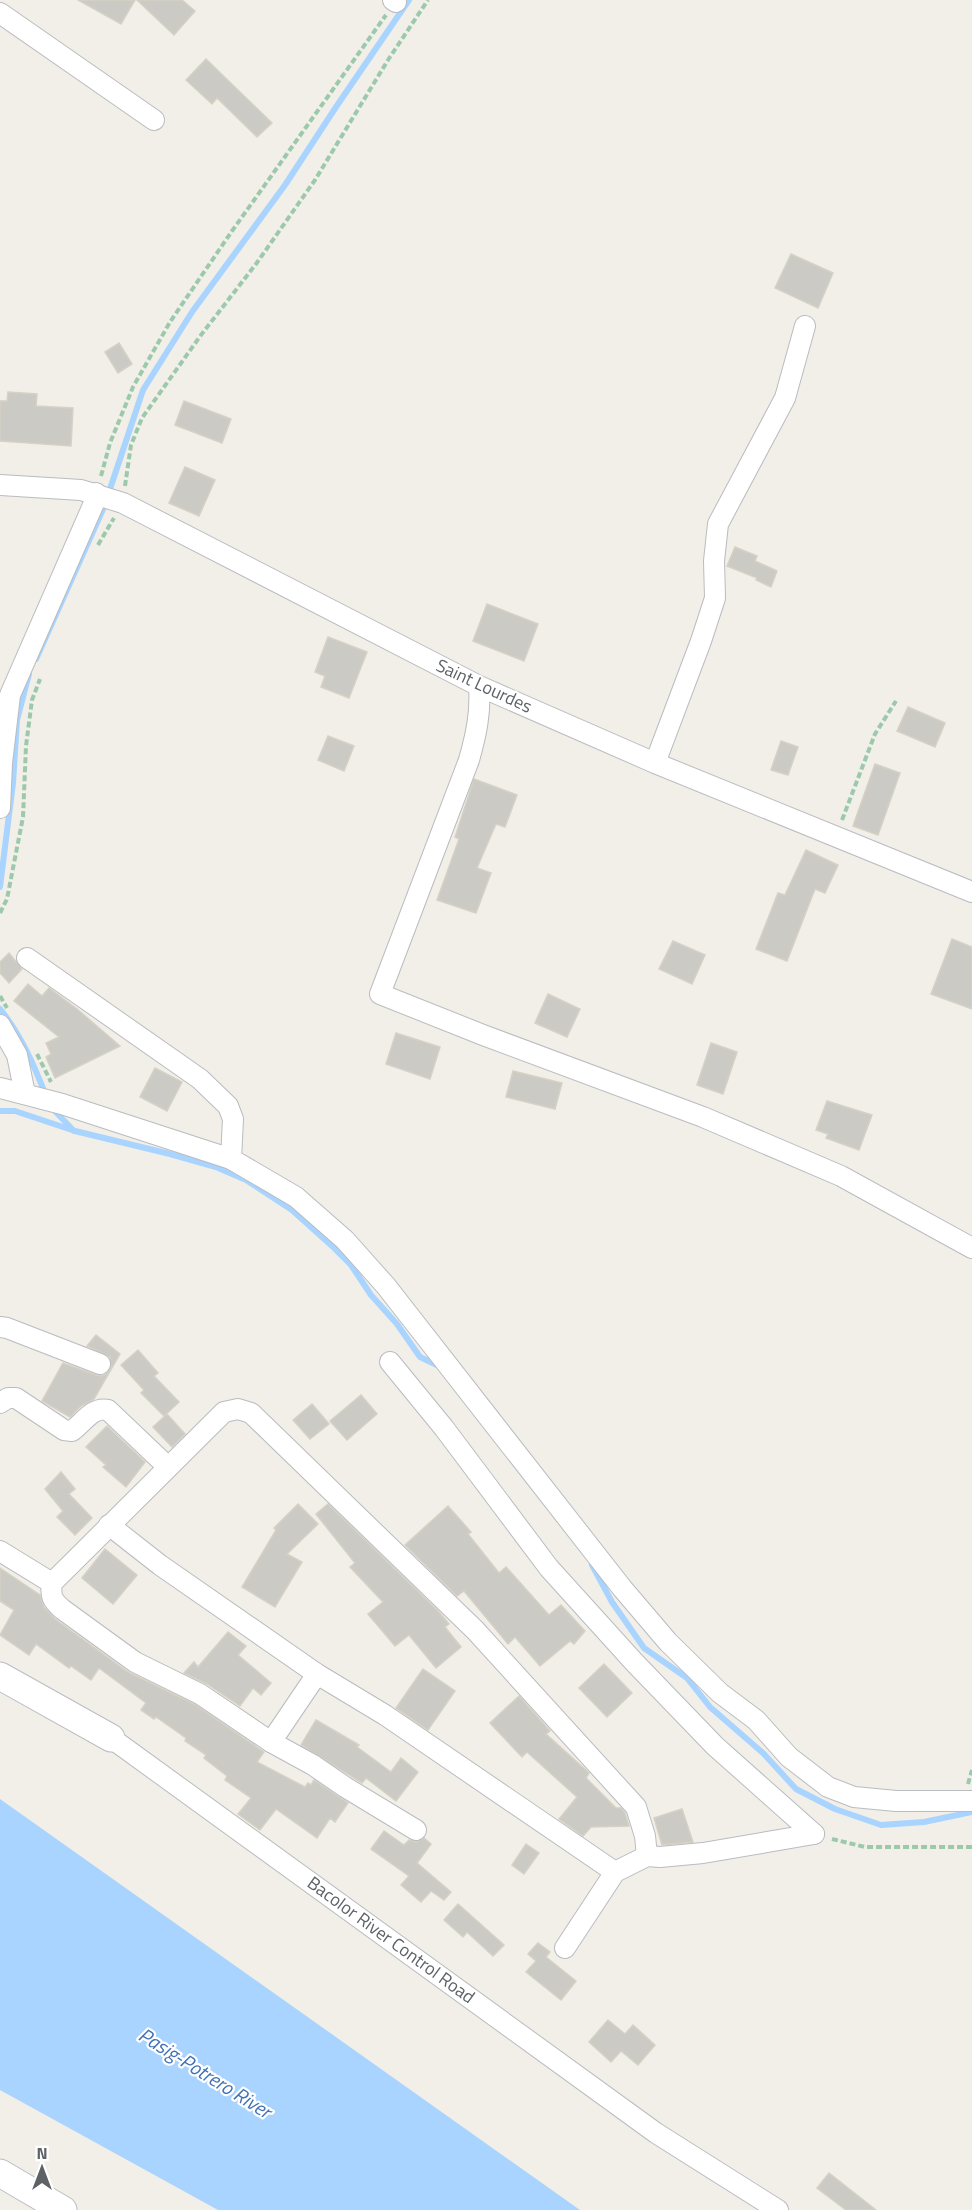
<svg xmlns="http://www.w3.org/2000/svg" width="972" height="2210" viewBox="0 0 972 2210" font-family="'Titillium Web',sans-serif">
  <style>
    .water { fill: #a8d4ff }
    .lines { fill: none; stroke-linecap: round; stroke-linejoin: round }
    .stream { stroke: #a8d4ff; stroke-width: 6 }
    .building { fill: #cccac4; stroke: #d6d1c5; stroke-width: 1.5 }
    .street-casing { stroke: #b9bcc0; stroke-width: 22 }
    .secondary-casing { stroke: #babdc2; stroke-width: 29 }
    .path { stroke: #9cc9ac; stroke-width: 4; stroke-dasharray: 6 3; stroke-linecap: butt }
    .street { stroke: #fff; stroke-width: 20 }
    .secondary { stroke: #fff; stroke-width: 27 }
    .labels { text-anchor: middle; stroke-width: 4.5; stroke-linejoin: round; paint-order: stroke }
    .street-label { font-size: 18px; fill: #5e6267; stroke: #fff }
    .water-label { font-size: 20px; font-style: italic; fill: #4272b5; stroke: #fff }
  </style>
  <rect width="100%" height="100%" fill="#f1efe7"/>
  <path class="water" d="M0,1799l580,411h-362l-218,-120z"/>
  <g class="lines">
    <g class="stream">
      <path d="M36,659l68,-152 39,-117 49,-78 93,-127 51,-78 73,-107"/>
      <path d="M0,887l13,-104 4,-63 12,-46"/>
      <path d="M0,1009c21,26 34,56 46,87"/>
      <path d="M52,1108l22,23"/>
      <path d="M0,1111h15l60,20 95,23 46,13 30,13 46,30 40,36 19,19 20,30 26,29 23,33 21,10"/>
      <path d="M592,1565l20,37 32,46 43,30 23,29 53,46 33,36 39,20 46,16 43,-3 48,-10"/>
    </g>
  </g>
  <g class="building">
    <path d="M78,0h57l-14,24z"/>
    <path d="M137,0h45l13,11 -21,24z"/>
    <path d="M206,59l66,64 -15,14 -40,-39 -5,6 -26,-24z"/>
    <path d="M791,254l42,19 -15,35 -43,-20z"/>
    <path d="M119,343l13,21 -14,9 -13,-21z"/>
    <path d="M8,392l29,2 -1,12 37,2 -2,38 -71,-5v-40h7z"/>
    <path d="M184,401l47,18 -9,24 -47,-18z"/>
    <path d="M185,467l30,13 -16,36 -30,-13z"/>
    <path d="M735,547l22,9 -2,5 22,10 -6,16 -15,-7 1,-2 -30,-12z"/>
    <path d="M487,604l51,20 -14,37 -51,-20z"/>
    <path d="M328,637l39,15 -18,46 -28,-11 4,-11 -10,-4z"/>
    <path d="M908,707l37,16 -10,24 -38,-16z"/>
    <path d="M328,736l26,10 -10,25 -26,-11z"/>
    <path d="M781,741l17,6 -10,28 -17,-5z"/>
    <path d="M875,764l25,9 -22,62 -25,-9z"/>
    <path d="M474,779l43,16 -12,32 -9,-3 -19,44 14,5 -15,40 -39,-13 22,-61 -4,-2z"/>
    <path d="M806,850l32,15 -13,28 -10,-4 -28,72 -31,-12 22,-56 7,2z"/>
    <path d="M952,939l20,8v62l-41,-15z"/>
    <path d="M673,941l32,14 -13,29 -33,-15z"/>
    <path d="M9,953l13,16 -13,14 -9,-10v-11z"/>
    <path d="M28,984l14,12 7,-8 28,21 43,37 -65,32 -9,-21 5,-3 -5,-11 13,-6 -45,-36z"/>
    <path d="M548,994l32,15 -13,28 -32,-14z"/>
    <path d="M396,1033l44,14 -10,32 -44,-15z"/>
    <path d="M711,1043l26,9 -14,42 -26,-9z"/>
    <path d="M155,1068l27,14 -15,29 -27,-14z"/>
    <path d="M513,1071l49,12 -7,26 -49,-12z"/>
    <path d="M827,1101l45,14 -13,35 -33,-12 2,-4 -12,-4z"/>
    <path d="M96,1335l24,19 -26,45 -13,7 -11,11 -28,-16 21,-38 33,12 6,1 6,-3 3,-5 -1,-11 -23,-11z"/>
    <path d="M138,1350l20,23 -4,3 25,26 -15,14 -23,-23 3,-3 -23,-25z"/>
    <path d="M361,1395l16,19 -30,26 -17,-19z"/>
    <path d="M312,1404l17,20 -19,15 -17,-19z"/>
    <path d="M167,1414l18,20 -13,13 -19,-20z"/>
    <path d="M107,1426l38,36 -19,25 -23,-20 3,-2 -20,-18z"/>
    <path d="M61,1472l14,17 -6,5 23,24 -17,17 -18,-18 6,-6 -18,-22z"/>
    <path d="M298,1504l20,20 -31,30 15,8 -27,45 -33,-20 34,-57 -2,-2z"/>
    <path d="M328,1504l110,107 11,13 -4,3 16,20 -25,21 -27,-33 -14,11 -27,-32 15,-12 -33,-35 5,-4 -39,-49z"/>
    <path d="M448,1506l23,26 -3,2 31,39 7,-6 43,48 12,-10 24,26 -11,13 -4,-3 -30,25 -25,-29 -7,7 -44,-53 -7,5 -52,-51z"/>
    <path d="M105,1549l32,26 -24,29 -31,-26z"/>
    <path d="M0,1568l40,27 4,12 11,12 73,53 66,32 70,48 -7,10 48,25 3,-4 3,2 3,-5 34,23 -13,19 -5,-4 -13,20 -41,-29 -16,21 -22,-16 13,-16 -26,-18 2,-4 -23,-18 2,-3 -21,-14 1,-3 -30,-21 -2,2 -13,-9 5,-7 -47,-35 -8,12 -20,-14 -2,2 -33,-24 -7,11 -29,-20 14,-25 -14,-9z"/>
    <path d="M228,1632l18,14 -8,9 33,28 -10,12 -8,-7 -13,18 -33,-22 -23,-11 10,-11 4,5z"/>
    <path d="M604,1664l28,29 -25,24 -28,-29z"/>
    <path d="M423,1669l32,22 -27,39 -32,-22z"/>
    <path d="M519,1696l31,35 -4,3 41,37 2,2 -3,5 30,30h5l4,5 4,13 -38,1 -8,9 -24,-17 18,-22 -50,-45 -5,5 -32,-34z"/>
    <path d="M316,1720l43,25 -2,2 34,25 10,-14 17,14 -22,29 -30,-23 -4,5 -61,-38z"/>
    <path d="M682,1809l11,33 -31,3 -8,-27z"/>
    <path d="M384,1831l20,14 5,-5 7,2 8,-4 7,6 -14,19 34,29 -7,8 -13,-9 -10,11 -20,-17 8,-9 -38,-27z"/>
    <path d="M526,1844l13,9 -15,21 -12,-9z"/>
    <path d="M458,1904l46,41 -11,11 -26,-24 -4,5 -19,-17z"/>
    <path d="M538,1943l12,9 -4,5 30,24 -15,19 -35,-28 10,-11 -8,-7z"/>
    <path d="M608,2020l17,14 8,-9 22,20 -17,20 -17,-14 -10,11 -22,-20z"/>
    <path d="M829,2173l47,37h-30l-29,-22z"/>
  </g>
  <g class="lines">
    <defs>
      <g id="street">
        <path d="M393,0l3,2"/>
        <path d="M0,13l154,107"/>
        <path d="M0,485l81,5 42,13 356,183 176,77 317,129"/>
        <path d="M479,686c2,27 -3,49 -10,74l-89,234 103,41 220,82 138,59 131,72"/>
        <path d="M655,763l46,-122 14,-43 -1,-37 4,-37 67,-126 20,-72"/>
        <path d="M0,808l2,-45 8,-68 84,-192 2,-10"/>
        <path d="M0,1025l17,30 8,39"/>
        <path d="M0,1088l62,16 169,55 2,-40 -5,-13 -28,-27 -173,-121"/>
        <path d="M231,1159l65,38 49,43 41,46 236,302 46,54 52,51 36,27 33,37 39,30 26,10 42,4h76"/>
        <path d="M0,1327l7,1 93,36"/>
        <path d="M390,1362l54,66 105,140 85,94 81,84 99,88"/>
        <path d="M0,1403l8,-5h8l48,32 8,1c11,-8 21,-25 36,-21l60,57"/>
        <path d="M109,1525l51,40 157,109 68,41 230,157"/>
        <path d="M0,1551l52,32"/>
        <path d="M111,1738l545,395 122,77"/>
        <path d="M271,1742l46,-68"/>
        <path d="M416,1830l-71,-43 -32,-22 -42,-23 -71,-48 -65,-32 -73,-53c-10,-9 -12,-13 -10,-26l172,-171 14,-3 13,4 224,217 161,177 9,29 2,20"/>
        <path d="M565,1948l50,-76 32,-16 13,1 43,-4 111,-19"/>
      </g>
      <g id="secondary">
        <path d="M0,1676l111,62"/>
        <path d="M0,2173l63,37"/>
      </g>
    </defs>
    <use href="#street" class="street-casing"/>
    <use href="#secondary" class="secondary-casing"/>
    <g class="path">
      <path d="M101,476l9,-33 23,-56 37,-65 62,-91 154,-216"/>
      <path d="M125,486l6,-41 11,-27 59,-83 55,-71 59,-84 73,-120 40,-60"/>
      <path d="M98,545l16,-27"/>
      <path d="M842,820l33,-86 21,-33"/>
      <path d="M0,913l7,-14 16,-82 3,-71 6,-46 8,-21"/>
      <path d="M0,996l7,12"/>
      <path d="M37,1054l14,28"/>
      <path d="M968,1784l4,-14"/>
      <path d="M832,1839l33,8h107"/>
    </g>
    <use href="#street" class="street"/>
    <use href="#secondary" class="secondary"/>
  </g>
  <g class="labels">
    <g class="street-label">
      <text transform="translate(484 686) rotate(25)" y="6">Saint Lourdes</text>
      <text transform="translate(391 1940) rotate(36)" y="6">Bacolor River Control Road</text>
    </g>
    <g class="water-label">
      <text transform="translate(205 2073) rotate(32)" y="7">Pasig-Potrero River</text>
    </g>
  </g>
  <g transform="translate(42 2168)" stroke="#ffffff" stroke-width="4.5" paint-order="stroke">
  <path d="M0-4.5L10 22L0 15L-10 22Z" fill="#5e6267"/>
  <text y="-9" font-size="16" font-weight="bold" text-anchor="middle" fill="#5e6267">N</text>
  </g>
</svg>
